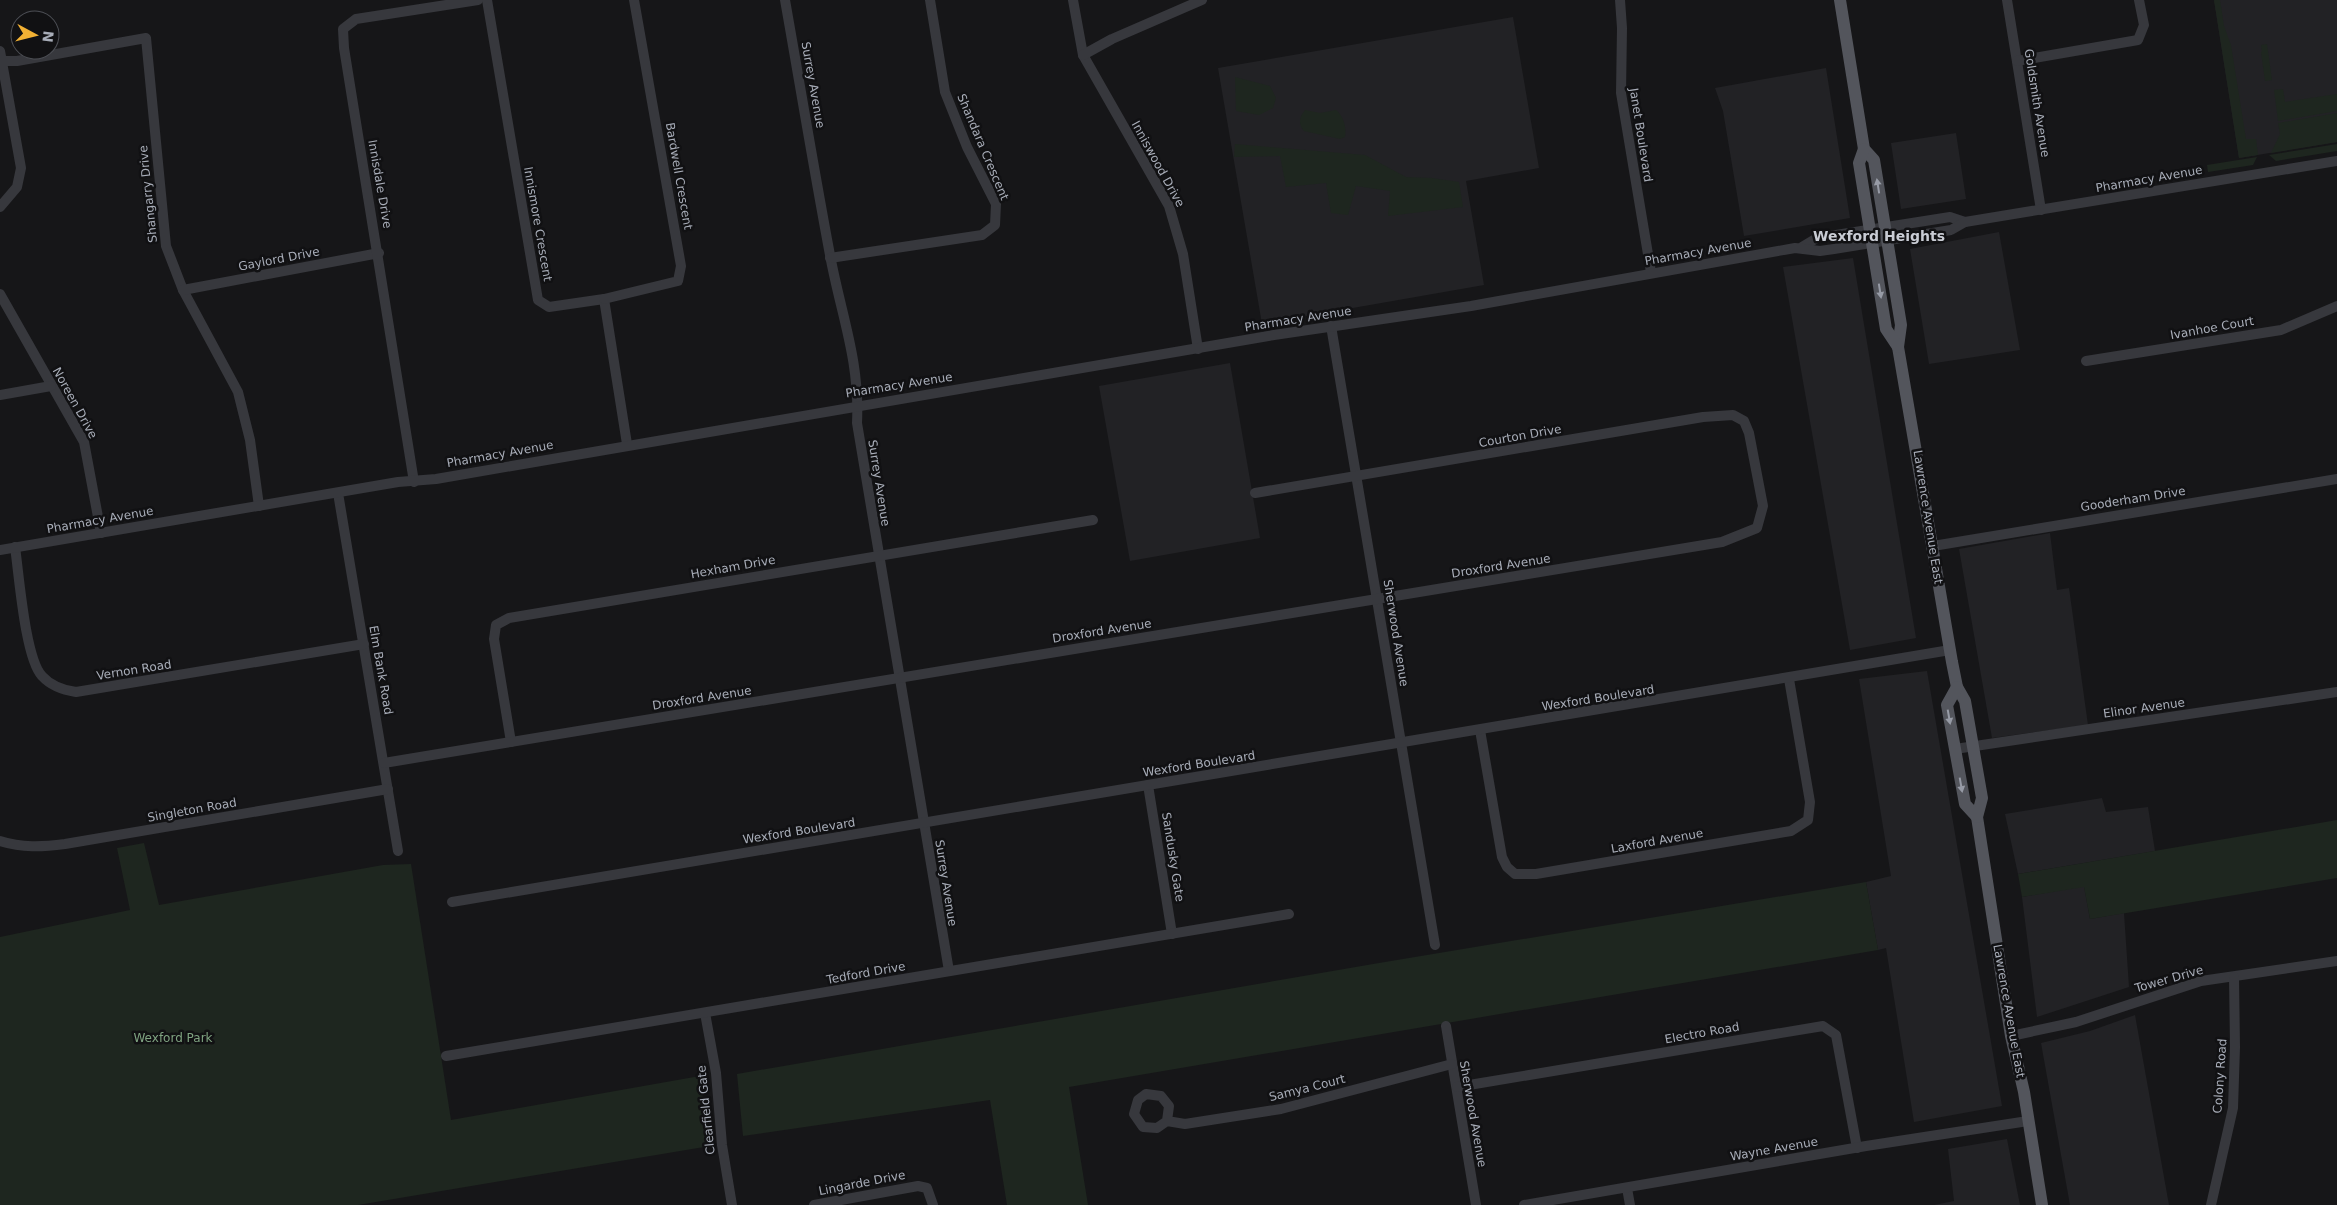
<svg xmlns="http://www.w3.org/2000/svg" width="2337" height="1205" viewBox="0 0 2337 1205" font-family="'DejaVu Sans',sans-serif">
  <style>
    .built { fill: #222225 }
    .green { fill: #1e261f }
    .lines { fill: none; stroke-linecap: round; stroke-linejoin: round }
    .minor { stroke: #37383d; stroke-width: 10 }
    .major { stroke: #53555c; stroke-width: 12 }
    .oneway { fill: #979ba6 }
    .labels { text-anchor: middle; stroke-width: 5; stroke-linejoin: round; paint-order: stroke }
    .street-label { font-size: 12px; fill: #a8adb8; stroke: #111113 }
    .park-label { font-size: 12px; fill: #7fa381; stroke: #111113 }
    .neighbourhood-label { font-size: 14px; font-weight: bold; fill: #c9ccd4; stroke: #111113 }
  </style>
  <rect width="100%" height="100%" fill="#161618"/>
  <g class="built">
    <path d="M2214,0h123v142l-98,16z"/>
    <path d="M1513,17l26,151 -73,13 18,104 -222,39 -44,-256z"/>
    <path d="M1826,68l24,150 -106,18 -21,-125 -8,-23z"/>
    <path d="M1956,133l10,66 -65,10 -10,-66z"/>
    <path d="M1999,232l21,118 -91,14 -19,-115z"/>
    <path d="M1853,258l63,380 -66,12 -67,-383z"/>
    <path d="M1230,363l30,175 -130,23 -31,-175z"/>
    <path d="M2050,533l7,57 12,-2 19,137 -96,13 -33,-189z"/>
    <path d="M1927,671l75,435 -88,16 -28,-174 -8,2 -12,-68 25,-6 -32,-197z"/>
    <path d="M2102,798l4,14 42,-5 7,44 -137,23 -13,-60z"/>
    <path d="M2084,886l6,33 34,-6 5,74 -92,30 -15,-120z"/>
    <path d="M2135,1015l34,190h-99l-29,-162 49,-12z"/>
    <path d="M2007,1139l13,66h-86l20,-4 -6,-52z"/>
  </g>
  <g class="green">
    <path d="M2214,0h6l4,26 7,19 15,94h10l2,16 -19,3z"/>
    <path d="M2267,44l5,36 -7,1 -4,-29 1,-1 -1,-6z"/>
    <path d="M1235,77l35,9 6,12 -3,10 -14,7 -23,-4z"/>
    <path d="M2283,89l2,13 52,-8v17l-59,10 -4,-31z"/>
    <path d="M1305,110l15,3 16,-3c7,5 11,18 9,27l-5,2 -36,-8c-6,-7 -5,-14 1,-21z"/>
    <path d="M2337,113v29l-66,11 9,-19 -2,-11z"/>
    <path d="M1235,144l130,11 41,22 26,1 27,4 4,25 -75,9 2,-25 -34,-5 -8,29 -17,-2 -5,-30 -40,4 -6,-31 -46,1z"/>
    <path d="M2337,144v7l-61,10 -7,-6z"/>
    <path d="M2257,157l-4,8 -45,7 -1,-7z"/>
    <path d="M2337,820v58l-247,41 -6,-32 -62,10 -4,-23z"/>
    <path d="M144,843l15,62 224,-40 28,-1 40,256 249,-44 10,70 -352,59h-358v-268l130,-27 -13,-62z"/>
    <path d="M1866,882l12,68 -809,137 19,118h-81l-17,-105 -247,36 -6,-62 642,-111z"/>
  </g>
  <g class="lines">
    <g class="minor">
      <path d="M487,0l51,300 11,7 55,-8 23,145"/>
      <path d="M785,0c15,85 29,170 45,255 11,60 30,105 27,168l92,548"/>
      <path d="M1073,0l10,55 86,151 14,48 15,95"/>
      <path d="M1620,0l2,28 -1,65 30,179"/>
      <path d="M2007,0l34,210"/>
      <path d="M0,51l21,117 -4,19 -17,20"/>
      <path d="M1083,55l29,-16 90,-39"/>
      <path d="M0,61h17l129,-23 20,208 17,44 55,102 12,48 9,66"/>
      <path d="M2017,61l121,-21 6,-15 -5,-25"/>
      <path d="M1802,247l15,-9 133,-21 15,5"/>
      <path d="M830,258l152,-23 13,-10 1,-21 -29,-57 -22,-55 -15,-92"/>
      <path d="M183,290l196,-37"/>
      <path d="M0,294l84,148 17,91"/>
      <path d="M604,299l74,-18 3,-15 -47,-266"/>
      <path d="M1331,326l104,619"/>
      <path d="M2086,361l195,-31 56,-24"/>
      <path d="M0,395l51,-9"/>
      <path d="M414,482l-70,-434 -1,-19 13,-10 122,-19"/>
      <path d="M338,493l60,358"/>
      <path d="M1933,546l404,-67"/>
      <path d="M15,547c4,27 10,111 27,129 9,10 20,14 34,16l288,-48"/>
      <path d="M0,550l398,-68 38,-3 838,-144 197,-29 324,-58 25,3 14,-2 117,-19 14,-8 372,-61"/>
      <path d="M1480,730l22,127 5,10 8,7h21l255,-43 17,-11 2,-18 -21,-123"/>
      <path d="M511,742l-17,-103 2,-14 13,-7 584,-98"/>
      <path d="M1955,749l382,-57"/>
      <path d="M384,763l1338,-221 35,-14 6,-22 -14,-73 -5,-12 -11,-6 -30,2 -448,76"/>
      <path d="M1148,785l24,149"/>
      <path d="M0,841c22,7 42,6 65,3l323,-55"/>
      <path d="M452,902l1498,-252"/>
      <path d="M705,1013l11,60 6,72 10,60"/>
      <path d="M1446,1026l30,179"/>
      <path d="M2011,1036l65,-14 125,-41 136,-20"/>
      <path d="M446,1056l843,-142"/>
      <path d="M1457,1087l366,-61 13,9 21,113"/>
      <path d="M1167,1121l2,-15 -8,-10 -15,-2 -8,6 -4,14 9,13 14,1 10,-7 18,3 96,-15 171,-45"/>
      <path d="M1627,1188l3,17"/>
      <path d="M814,1205l104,-19 9,2 6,17"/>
      <path d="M1524,1205l342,-59 162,-25"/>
      <path d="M2211,1205l22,-97 2,-61 -1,-70"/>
    </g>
    <g class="major">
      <path d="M1840,0l24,149 10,11 27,165 -3,22 54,315 5,25 8,14 17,97 -5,19 34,219 13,56 18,113"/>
      <path d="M1864,149l-5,14 27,166 12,18"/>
      <path d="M1957,687l-10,18 18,99 12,13"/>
    </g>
  </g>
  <defs><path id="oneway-solid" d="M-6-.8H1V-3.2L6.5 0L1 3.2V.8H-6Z" transform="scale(1.25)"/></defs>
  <g class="oneway">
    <use href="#oneway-solid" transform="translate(1878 186) rotate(-99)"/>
    <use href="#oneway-solid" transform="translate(1880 291) rotate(81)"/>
    <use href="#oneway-solid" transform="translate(1949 717) rotate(80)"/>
    <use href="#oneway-solid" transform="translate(1961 785) rotate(80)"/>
  </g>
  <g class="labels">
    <g class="street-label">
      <text transform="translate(813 85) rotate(80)" y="4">Surrey Avenue</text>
      <text transform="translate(2037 103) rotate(81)" y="4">Goldsmith Avenue</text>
      <text transform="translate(1641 135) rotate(81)" y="4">Janet Boulevard</text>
      <text transform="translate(983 147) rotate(67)" y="4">Shandara Crescent</text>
      <text transform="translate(1158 164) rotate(61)" y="4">Inniswood Drive</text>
      <text transform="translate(679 176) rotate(80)" y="4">Bardwell Crescent</text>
      <text transform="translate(2149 179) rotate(-10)" y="4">Pharmacy Avenue</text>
      <text transform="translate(380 184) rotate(80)" y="4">Innisdale Drive</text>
      <text transform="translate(148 194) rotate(-96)" y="4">Shangarry Drive</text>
      <text transform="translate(538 224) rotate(80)" y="4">Innismore Crescent</text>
      <text transform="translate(1698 252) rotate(-10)" y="4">Pharmacy Avenue</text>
      <text transform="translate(279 259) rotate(-11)" y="4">Gaylord Drive</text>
      <text transform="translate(1298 319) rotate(-9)" y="4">Pharmacy Avenue</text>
      <text transform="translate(2212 328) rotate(-10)" y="4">Ivanhoe Court</text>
      <text transform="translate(899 385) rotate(-9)" y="4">Pharmacy Avenue</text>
      <text transform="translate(75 403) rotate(61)" y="4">Noreen Drive</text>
      <text transform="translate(1520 436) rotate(-10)" y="4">Courton Drive</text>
      <text transform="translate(500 454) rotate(-10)" y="4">Pharmacy Avenue</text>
      <text transform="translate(879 483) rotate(81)" y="4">Surrey Avenue</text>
      <text transform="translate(2133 499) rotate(-9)" y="4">Gooderham Drive</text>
      <text transform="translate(1928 517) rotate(81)" y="4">Lawrence Avenue East</text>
      <text transform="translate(100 520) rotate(-10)" y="4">Pharmacy Avenue</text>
      <text transform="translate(1501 566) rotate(-9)" y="4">Droxford Avenue</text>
      <text transform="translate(733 567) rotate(-10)" y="4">Hexham Drive</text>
      <text transform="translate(1102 631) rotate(-9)" y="4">Droxford Avenue</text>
      <text transform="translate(1396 633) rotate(81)" y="4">Sherwood Avenue</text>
      <text transform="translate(134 670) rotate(-9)" y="4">Vernon Road</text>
      <text transform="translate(381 670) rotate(80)" y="4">Elm Bank Road</text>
      <text transform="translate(702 698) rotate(-9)" y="4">Droxford Avenue</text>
      <text transform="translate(1598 698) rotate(-9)" y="4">Wexford Boulevard</text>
      <text transform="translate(2144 708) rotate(-8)" y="4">Elinor Avenue</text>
      <text transform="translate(1199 764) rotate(-9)" y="4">Wexford Boulevard</text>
      <text transform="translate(192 810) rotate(-10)" y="4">Singleton Road</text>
      <text transform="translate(799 831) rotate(-9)" y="4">Wexford Boulevard</text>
      <text transform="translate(1657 841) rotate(-10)" y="4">Laxford Avenue</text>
      <text transform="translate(1173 857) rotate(81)" y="4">Sandusky Gate</text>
      <text transform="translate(946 883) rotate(81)" y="4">Surrey Avenue</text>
      <text transform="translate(866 973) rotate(-10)" y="4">Tedford Drive</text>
      <text transform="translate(2169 979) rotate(-16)" y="4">Tower Drive</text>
      <text transform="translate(2009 1011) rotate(80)" y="4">Lawrence Avenue East</text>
      <text transform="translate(1702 1033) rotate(-10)" y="4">Electro Road</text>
      <text transform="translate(2220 1076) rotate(-86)" y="4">Colony Road</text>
      <text transform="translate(1307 1088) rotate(-14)" y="4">Samya Court</text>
      <text transform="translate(706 1110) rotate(-96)" y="4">Clearfield Gate</text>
      <text transform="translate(1473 1114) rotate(80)" y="4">Sherwood Avenue</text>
      <text transform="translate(1774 1149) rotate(-10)" y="4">Wayne Avenue</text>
      <text transform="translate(862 1183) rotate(-11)" y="4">Lingarde Drive</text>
    </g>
    <g class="park-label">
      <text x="173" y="1042">Wexford Park</text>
    </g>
    <g class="neighbourhood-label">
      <text x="1879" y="241">Wexford Heights</text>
    </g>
  </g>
  <g transform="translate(35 35) rotate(97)"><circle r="24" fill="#111113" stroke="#4d4f55"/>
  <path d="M0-4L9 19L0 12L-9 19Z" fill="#f2b134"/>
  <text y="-8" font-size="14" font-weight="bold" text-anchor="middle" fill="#a8adb8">N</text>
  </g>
</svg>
